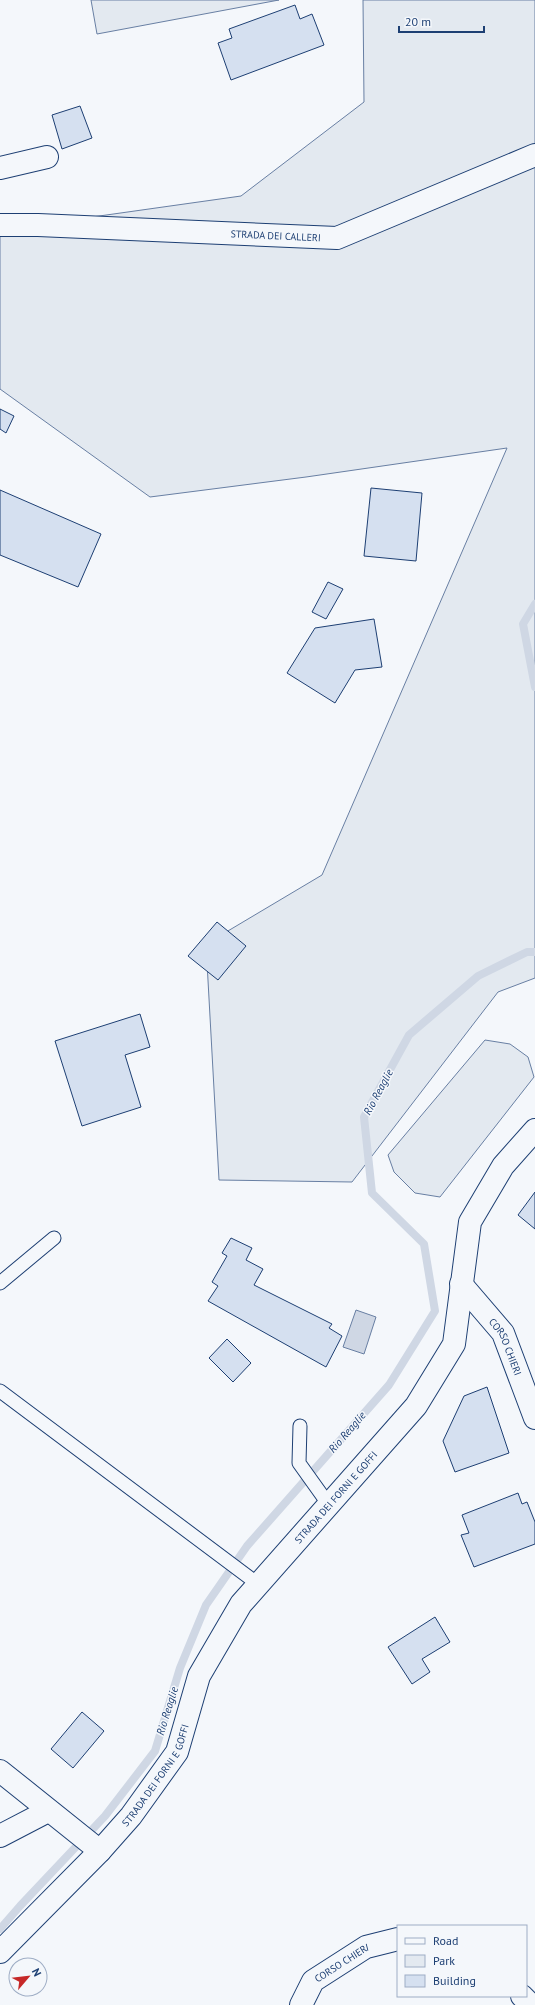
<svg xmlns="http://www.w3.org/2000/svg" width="535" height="2005" viewBox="0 0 535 2005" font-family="'PT Sans',sans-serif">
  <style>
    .green { fill: #e3e9f0; stroke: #687fa3 }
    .water { fill: #cfd7e4; stroke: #687fa3 }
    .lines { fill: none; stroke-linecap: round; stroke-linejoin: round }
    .stream { stroke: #cfd7e4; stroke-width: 8 }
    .building { fill: #d5e0f0; stroke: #1d3f73 }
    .lane-casing { stroke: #1d3f73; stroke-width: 15 }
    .street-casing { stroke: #1d3f73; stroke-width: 24 }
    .secondary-casing { stroke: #1d3f73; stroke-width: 24 }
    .lane { stroke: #f4f7fb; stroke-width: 13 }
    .street { stroke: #f4f7fb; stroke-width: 22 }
    .secondary { stroke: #f4f7fb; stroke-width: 22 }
    .labels { text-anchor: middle; stroke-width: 3; stroke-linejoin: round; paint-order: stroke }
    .street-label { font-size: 10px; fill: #1d3f73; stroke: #f4f7fb }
    .water-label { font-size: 11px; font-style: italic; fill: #1d3f73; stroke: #f4f7fb }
  </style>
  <rect width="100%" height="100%" fill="#f4f7fb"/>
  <g class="green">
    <path d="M91,0h188l-182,34z"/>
    <path d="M363,0h172v978l-37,14 -146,190 -133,-2 -13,-236 116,-69 185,-427 -201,29 -156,20 -150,-108v-159l241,-34 123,-94z"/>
    <path d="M485,1040l25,4 18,13 6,20 -94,120 -25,-4 -21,-21 -6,-17z"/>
  </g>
  <path class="water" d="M356,1310l20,7 -12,37 -21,-7z"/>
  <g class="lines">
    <g class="stream">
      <path d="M535,604l-12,20 12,63"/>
      <path d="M0,1929l20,-23 85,-90 50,-65 25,-83 26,-63 41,-59 142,-161 46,-74 -11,-67 -52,-51 -8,-76 45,-82 69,-59 49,-24h8"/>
    </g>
  </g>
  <g class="building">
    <path d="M295,5l5,14 12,-5 12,31 -93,35 -13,-37 14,-5 -3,-9z"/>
    <path d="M80,106l12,32 -30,11 -10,-34z"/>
    <path d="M0,409l14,7 -8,17 -6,-4z"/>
    <path d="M371,488l51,5 -6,68 -52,-5z"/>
    <path d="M0,490l101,44 -23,53 -78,-32z"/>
    <path d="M328,582l15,7 -17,30 -14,-7z"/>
    <path d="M374,619l8,48 -27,3 -20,33 -48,-30 28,-45z"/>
    <path d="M217,922l29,24 -28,34 -30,-24z"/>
    <path d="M140,1014l10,33 -25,8 16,52 -59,19 -27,-85z"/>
    <path d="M535,1192v37l-17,-14z"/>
    <path d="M231,1238l21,10 -6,12 17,9 -9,16 78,39 -3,4 13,8 -16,31 -118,-66 10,-15 -6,-4 15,-26 -5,-3z"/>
    <path d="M227,1339l24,24 -18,19 -24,-24z"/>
    <path d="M487,1387l22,66 -54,19 -12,-31 21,-45z"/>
    <path d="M518,1493l4,11 5,-2 8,20v22l-61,23 -13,-32 8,-2 -7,-18z"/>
    <path d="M435,1617l15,25 -28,17 8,13 -18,12 -24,-37z"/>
    <path d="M82,1712l22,19 -31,37 -22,-19z"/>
  </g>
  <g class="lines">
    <defs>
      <g id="lane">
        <path d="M0,1283l54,-45"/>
        <path d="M0,1391l258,193"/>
        <path d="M300,1426l-1,37 30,42"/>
      </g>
      <g id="street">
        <path d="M0,168l47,-11"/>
        <path id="s1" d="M0,225h38l299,13 198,-83"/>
        <path id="s2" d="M461,1284l42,49 32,85"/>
        <path d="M0,1771l100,80"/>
        <path d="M0,1836l48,-25"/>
        <path id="s3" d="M0,1952l100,-101 31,-35 46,-64 22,-76 42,-72 175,-198 38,-62 16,-122 33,-56 32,-36"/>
      </g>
      <g id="secondary">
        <path d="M522,1996l9,9"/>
        <path id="s4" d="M301,2005l12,-24 53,-34 32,-8"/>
      </g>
    </defs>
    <use href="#lane" class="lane-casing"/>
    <use href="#street" class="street-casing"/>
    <use href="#secondary" class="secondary-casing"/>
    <use href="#lane" class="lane"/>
    <use href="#street" class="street"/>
    <use href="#secondary" class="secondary"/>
  </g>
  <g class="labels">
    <g class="street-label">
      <text dy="4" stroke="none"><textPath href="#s1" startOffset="276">STRADA DEI CALLERI</textPath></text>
      <text dy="4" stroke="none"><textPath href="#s2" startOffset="78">CORSO CHIERI</textPath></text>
      <text dy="4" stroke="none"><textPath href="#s3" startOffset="573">STRADA DEI FORNI E GOFFI</textPath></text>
      <text dy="4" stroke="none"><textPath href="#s3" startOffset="237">STRADA DEI FORNI E GOFFI</textPath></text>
      <text dy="4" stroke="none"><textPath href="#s4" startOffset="61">CORSO CHIERI</textPath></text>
    </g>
    <g class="water-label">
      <text transform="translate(378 1092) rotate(-62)" y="4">Rio Reaglie</text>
      <text transform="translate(347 1432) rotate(-49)" y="4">Rio Reaglie</text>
      <text transform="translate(167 1711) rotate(-73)" y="4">Rio Reaglie</text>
    </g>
  </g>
  <rect x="397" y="1925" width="130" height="72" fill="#f4f7fb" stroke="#9eadc5"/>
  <rect x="405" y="1938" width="20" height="6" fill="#f4f7fb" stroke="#9eadc5"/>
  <text x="433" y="1945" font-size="12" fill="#1d3f73">Road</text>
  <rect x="405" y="1955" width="20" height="12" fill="#e3e9f0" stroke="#9eadc5"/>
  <text x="433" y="1965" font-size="12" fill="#1d3f73">Park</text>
  <rect x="405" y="1975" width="20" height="12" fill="#d5e0f0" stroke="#9eadc5"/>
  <text x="433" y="1985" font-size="12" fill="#1d3f73">Building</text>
  <g transform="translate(28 1977) rotate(62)"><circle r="19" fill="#f4f7fb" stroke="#9eadc5"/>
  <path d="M0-3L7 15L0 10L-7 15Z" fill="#c62828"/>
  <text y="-6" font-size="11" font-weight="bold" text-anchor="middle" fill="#1d3f73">N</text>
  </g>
  <path d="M399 26v6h85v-6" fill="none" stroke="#1d3f73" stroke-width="2"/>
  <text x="405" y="26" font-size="12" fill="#1d3f73" stroke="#f4f7fb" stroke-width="3" paint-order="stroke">20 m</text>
</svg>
